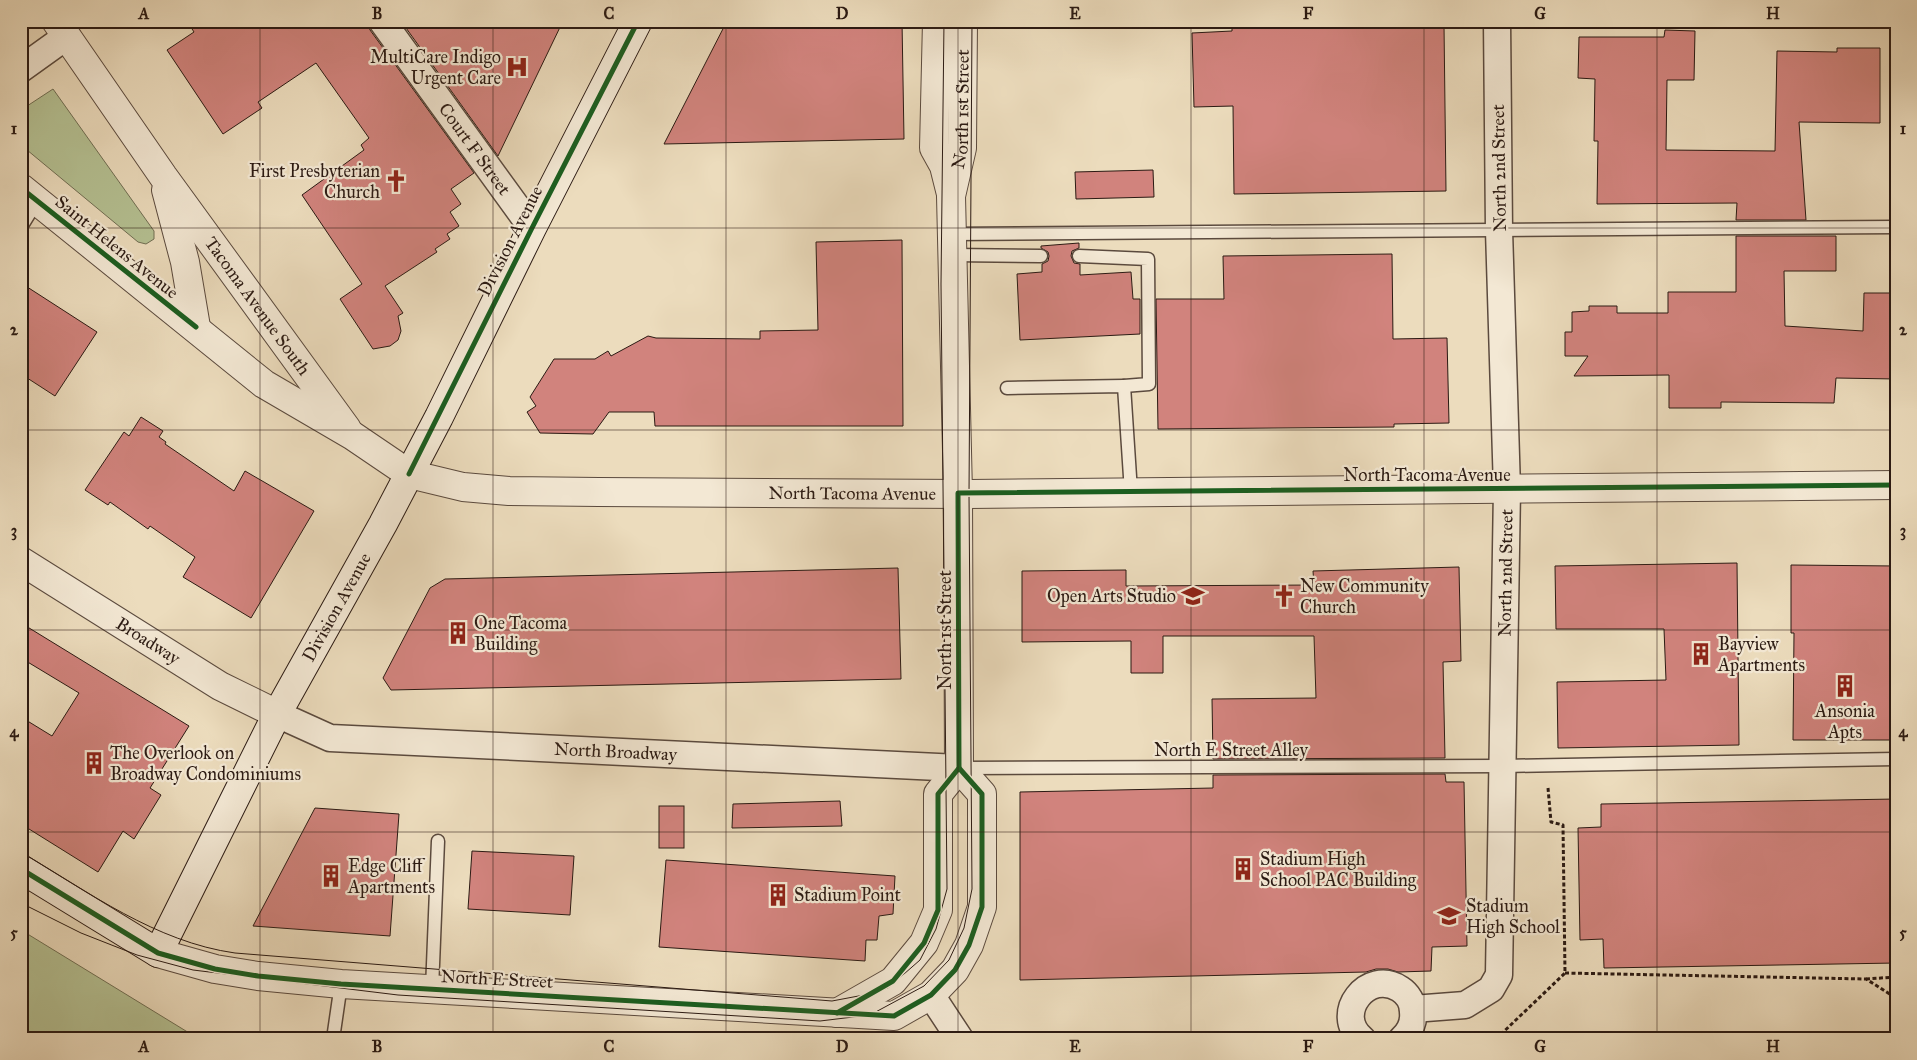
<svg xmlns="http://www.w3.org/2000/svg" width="1917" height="1060" viewBox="0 0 1917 1060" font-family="'IM FELL Great Primer',serif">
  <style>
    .green { fill: #b5c193; stroke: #706e53 }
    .building { fill: #d1837d; stroke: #2b1a13 }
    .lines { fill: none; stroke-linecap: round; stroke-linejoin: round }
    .service-casing { stroke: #5b4a3e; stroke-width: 15 }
    .minor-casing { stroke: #5b4a3e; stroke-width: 29 }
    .tertiary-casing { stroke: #5b4a3e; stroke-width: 30 }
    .secondary-casing { stroke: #2b1a13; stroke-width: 30 }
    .path { stroke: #2b1a13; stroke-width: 3; stroke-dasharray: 4 2.5; stroke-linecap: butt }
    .service { stroke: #f3e8d4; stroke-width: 12 }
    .minor { stroke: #f3e8d4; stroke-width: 26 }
    .tertiary { stroke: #f3e8d4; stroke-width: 28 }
    .secondary { stroke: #f3e8d4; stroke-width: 28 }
    .tram { stroke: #2b1a13; stroke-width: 1 }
    .cycleway-casing { stroke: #f3e8d4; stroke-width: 8 }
    .cycleway { stroke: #1b5e20; stroke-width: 5 }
    .grid { fill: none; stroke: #2b1a13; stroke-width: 1; stroke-opacity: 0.55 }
    .labels { text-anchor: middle; stroke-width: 4.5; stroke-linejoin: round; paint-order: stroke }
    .poi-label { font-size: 18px; fill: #2b1a13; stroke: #f3e8d4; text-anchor: start }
    .street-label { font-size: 18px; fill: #2b1a13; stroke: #f3e8d4 }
    .neatline { fill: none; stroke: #2b1a13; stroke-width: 2 }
    .grid-label { font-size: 16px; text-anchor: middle; font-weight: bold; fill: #2b1a13 }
  </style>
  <rect width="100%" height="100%" fill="#ecdcbd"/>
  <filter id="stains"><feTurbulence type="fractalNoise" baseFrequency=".004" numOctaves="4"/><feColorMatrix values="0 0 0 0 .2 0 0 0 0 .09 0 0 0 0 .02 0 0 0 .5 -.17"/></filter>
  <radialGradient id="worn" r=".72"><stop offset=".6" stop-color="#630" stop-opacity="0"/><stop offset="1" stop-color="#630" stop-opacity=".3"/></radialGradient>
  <g class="green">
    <path d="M53,89l101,142v8l-8,5 -8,-2 -117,-97v-35z"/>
    <path d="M21,930l178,109h-178z"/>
  </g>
  <g class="building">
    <path d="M187,21h180l3,9 104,143 -23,16 10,15 -11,8 9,14 -12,8 3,5 -15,10 2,3 -52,34 18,27 -5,3 3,15 -3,9 -8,6 -17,3 -33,-50 22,-15 -60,-89 62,-45 -3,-5 8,-7 -53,-75 -58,39 4,6 -39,26 -56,-84 27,-18z"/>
    <path d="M401,21h162l-65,135z"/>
    <path d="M727,21h175l2,118 -240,5z"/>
    <path d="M1444,25l2,166 -212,3 -1,-88 -39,1 -2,-74 40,-2v-4z"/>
    <path d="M1665,30l30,1 -1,49h-27l-1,70 109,1 2,-100 60,1v-4h43v75l-81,-1 7,98h-70l1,-17 -140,1 1,-63h-4l1,-62 -17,-1 1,-41h85z"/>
    <path d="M1153,170l1,27 -78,2 -1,-27z"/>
    <path d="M1736,236h100v35h-52l1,55 78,5 1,-38h32v86l-60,-1 -2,25 -113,-1v6h-52v-33l-95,1 14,-20h-23v-24h7v-20l17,-1v-5h28v7h51v-21h68z"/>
    <path d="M902,240l1,186h-248l-1,-14h-45l-16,22 -53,-1 -13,-21 9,-6 -6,-9 24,-38h41l13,-8 3,5 37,-20 8,2 104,1v-8l58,-1 -2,-88z"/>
    <path d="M1079,243v5l-7,3 -1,5 3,7 6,1v11l51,-3 2,27h7v35l-120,6 -3,-66 25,-2v-8l6,-3 1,-5 -1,-4 -7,-4v-2z"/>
    <path d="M1392,254l1,85 54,-1 2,85 -55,1v3l-236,2 -2,-130h68l-1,-43z"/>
    <path d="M21,283l76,49 -42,64 -34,-22z"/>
    <path d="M141,417l22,14 -4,6 7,5 -1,2 69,47 11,-20 69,40 -63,107 -68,-41 12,-20 -45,-31 -2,3 -38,-27 -2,3 -23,-15 39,-58 5,4z"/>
    <path d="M1737,563l2,182 -181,3 -1,-66 109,-2 -2,-51h-108l-1,-63z"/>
    <path d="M1791,565l105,1v174h-103l1,-107h-3z"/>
    <path d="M1459,567l2,94 -18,1 2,96 -232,1 -1,-60 104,-1 -2,-62h-151v37h-32v-32l-109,1v-71l104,-1v16l188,-1 -1,-14z"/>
    <path d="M898,568l3,111 -510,11 -8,-12 47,-90 15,-9z"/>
    <path d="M21,623l168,103 -39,62 11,7 -27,44 -11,-8 -25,41 -77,-48v-107l31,19 27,-43 -58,-35z"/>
    <path d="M1445,774l1,8h18l3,164 -35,1 -1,24 -33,1 -10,-3h-12l-10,3 -346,8v-188l193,-4v-13z"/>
    <path d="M1896,799v164l-292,5 -1,-29 -23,1 -2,-112 23,-1v-23z"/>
    <path d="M840,801l2,25 -110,2 1,-24z"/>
    <rect x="659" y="806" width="25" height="42"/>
    <path d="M315,808l84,6 -9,122 -137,-10z"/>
    <path d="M472,851l102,5 -4,59 -102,-6z"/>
    <path d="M666,860l229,16 -2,38 -14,2 -2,24h-11l-1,21 -206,-14z"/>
  </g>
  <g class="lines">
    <defs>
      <g id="service">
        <path d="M21,227l16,-26"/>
        <path d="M951,234l945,-7"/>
        <path d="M952,255l89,1"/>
        <path d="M1079,256l69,3 1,125 -25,2"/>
        <path d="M1007,388l117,-2 7,106"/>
        <path d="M962,768l542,-2 392,-7"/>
        <path d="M432,989l6,-148"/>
        <path d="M333,1039l8,-55"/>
      </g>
      <g id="minor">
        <path id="s1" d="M382,21l150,207"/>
        <path d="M21,69l46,-33"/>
        <path id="s2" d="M277,714l53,24 629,30"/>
        <path d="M931,995l29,44"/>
        <path id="s3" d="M1413,1009l52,-4 26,-16 8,-14 8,-486 -8,-259 -2,-209"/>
        <path d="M1362,1039c-30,-25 6,-71 38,-50 8,5 13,14 13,23 1,10 -3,20 -11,27"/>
      </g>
      <g id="tertiary">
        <path id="s4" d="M56,21l107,155 184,253"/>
        <path d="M937,21l-3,127 10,18 7,28"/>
        <path id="s5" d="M21,188l243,196 89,52 56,38 54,13 46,4 90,1 370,2 927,-9"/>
        <path d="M166,190l19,72 11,65"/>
        <path id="s6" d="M21,561l199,125 57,28"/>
        <path d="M158,953l57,16 43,7 83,8 553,32 37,-21 24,-25 14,-25 13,-38v-113l-23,-26"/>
        <path id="s7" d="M837,1013l56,-32 31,-38 14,-33v-116l21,-26 -1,-275 -7,-297 11,-48 1,-127"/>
      </g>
      <g id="secondary">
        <path id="s8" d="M21,869l137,84 119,-239 106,-190 56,-107 93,-189 106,-207"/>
      </g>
    </defs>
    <use href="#service" class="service-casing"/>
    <use href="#minor" class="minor-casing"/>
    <use href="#tertiary" class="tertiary-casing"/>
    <use href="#secondary" class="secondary-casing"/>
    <g class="path">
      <path d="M1565,973l301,6 30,19"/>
      <path d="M1866,979l30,-2"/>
      <path d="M1496,1039l69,-66 -2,-148 -12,-3 -3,-34"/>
    </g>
    <use href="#service" class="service"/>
    <use href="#minor" class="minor"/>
    <use href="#tertiary" class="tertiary"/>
    <use href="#secondary" class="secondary"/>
    <g class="tram">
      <path d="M21,852c67,40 135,90 214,101l597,48 37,-7 19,-6 32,-28 16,-31 11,-40 -6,-605 3,-263"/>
      <path d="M21,903l60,30 56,22 56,15 205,25 422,26 50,-6 54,-29 25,-26 15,-32 8,-39 -3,-395 3,-473"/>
    </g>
    <defs>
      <g id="cycleway">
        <path d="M21,188l175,139"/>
        <path d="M409,474l123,-246 106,-207"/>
        <path d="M21,869l137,84 57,16 43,7 83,8 553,32 37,-21 24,-25 14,-25 13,-38v-113l-23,-26"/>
        <path d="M837,1013l56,-32 31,-38 14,-33v-116l21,-26 -1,-275 938,-8"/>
      </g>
    </defs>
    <use href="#cycleway" class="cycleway-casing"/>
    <use href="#cycleway" class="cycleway"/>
  </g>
  <path class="grid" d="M260,21v1018M493,21v1018M726,21v1018M958,21v1018M1191,21v1018M1424,21v1018M1657,21v1018M21,228h1875M21,430h1875M21,630h1875M21,832h1875"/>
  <defs>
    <symbol id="hospital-bare" viewBox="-9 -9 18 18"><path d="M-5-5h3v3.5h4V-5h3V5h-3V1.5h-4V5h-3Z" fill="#8f2418" stroke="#f3e8d4" stroke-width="2.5" paint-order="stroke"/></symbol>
    <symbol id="church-bare" viewBox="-9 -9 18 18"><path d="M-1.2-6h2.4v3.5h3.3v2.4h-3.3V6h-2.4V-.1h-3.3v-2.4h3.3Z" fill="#8f2418" stroke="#f3e8d4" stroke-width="2.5" paint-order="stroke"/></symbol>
    <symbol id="school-bare" viewBox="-9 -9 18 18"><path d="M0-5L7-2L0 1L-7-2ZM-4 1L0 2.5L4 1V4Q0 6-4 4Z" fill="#8f2418" stroke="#f3e8d4" stroke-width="2.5" paint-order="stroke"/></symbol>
    <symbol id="building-bare" viewBox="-9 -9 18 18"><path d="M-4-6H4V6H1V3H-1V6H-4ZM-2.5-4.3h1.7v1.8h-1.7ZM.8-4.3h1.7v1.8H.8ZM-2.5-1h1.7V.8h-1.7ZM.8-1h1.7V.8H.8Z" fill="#8f2418" stroke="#f3e8d4" stroke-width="2.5" paint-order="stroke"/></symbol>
  </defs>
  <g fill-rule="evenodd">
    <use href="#hospital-bare" x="501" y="51" width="32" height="32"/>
    <use href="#church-bare" x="380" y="165" width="32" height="32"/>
    <use href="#school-bare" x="1177" y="580" width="32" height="32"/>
    <use href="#church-bare" x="1268" y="580" width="32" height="32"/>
    <use href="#building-bare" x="442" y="617" width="32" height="32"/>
    <use href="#building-bare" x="1685" y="638" width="32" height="32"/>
    <use href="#building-bare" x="1829" y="670" width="32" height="32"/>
    <use href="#building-bare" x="78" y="747" width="32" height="32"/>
    <use href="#building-bare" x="1227" y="853" width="32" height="32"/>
    <use href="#building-bare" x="315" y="860" width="32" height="32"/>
    <use href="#building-bare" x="762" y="879" width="32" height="32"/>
    <use href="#school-bare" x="1433" y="900" width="32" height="32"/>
  </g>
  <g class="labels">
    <g class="poi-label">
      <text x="501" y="63" text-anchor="end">MultiCare Indigo<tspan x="501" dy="21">Urgent Care</tspan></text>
      <text x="380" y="177" text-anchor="end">First Presbyterian<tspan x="380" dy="21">Church</tspan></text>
      <text x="1300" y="592">New Community<tspan x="1300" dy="21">Church</tspan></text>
      <text x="1176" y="602" text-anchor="end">Open Arts Studio</text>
      <text x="474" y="629">One Tacoma<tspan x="474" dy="21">Building</tspan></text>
      <text x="1718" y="650">Bayview<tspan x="1718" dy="21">Apartments</tspan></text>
      <text x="1845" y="717" text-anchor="middle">Ansonia<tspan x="1845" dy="21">Apts</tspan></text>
      <text x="110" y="759">The Overlook on<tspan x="110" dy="21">Broadway Condominiums</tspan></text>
      <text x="1260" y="865">Stadium High<tspan x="1260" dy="21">School PAC Building</tspan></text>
      <text x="348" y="872">Edge Cliff<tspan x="348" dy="21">Apartments</tspan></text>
      <text x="794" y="901">Stadium Point</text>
      <text x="1466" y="912">Stadium<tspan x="1466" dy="21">High School</tspan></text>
    </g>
    <g class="street-label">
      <text dy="6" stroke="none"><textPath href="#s7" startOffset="959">North 1st Street</textPath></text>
      <text dy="6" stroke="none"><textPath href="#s1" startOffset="158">Court F Street</textPath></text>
      <text transform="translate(1499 168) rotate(-91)" y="6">North 2nd Street</text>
      <text transform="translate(510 241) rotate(-63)" y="6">Division Avenue</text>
      <text transform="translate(117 247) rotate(39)" y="6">Saint Helens Avenue</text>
      <text dy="6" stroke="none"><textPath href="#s4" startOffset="349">Tacoma Avenue South</textPath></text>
      <text x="1427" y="481">North Tacoma Avenue</text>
      <text dy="6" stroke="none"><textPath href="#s5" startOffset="928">North Tacoma Avenue</textPath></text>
      <text dy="6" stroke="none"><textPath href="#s3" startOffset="501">North 2nd Street</textPath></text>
      <text dy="6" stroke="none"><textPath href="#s8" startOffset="550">Division Avenue</textPath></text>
      <text transform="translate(945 630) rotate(-90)" y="6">North 1st Street</text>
      <text dy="6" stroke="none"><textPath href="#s6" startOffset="150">Broadway</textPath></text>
      <text x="1231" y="756">North E Street Alley</text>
      <text dy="6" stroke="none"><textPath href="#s2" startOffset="344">North Broadway</textPath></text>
      <text transform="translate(497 979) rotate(3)" y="6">North E Street</text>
    </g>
  </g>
  <rect width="1917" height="1060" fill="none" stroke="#ecdcbd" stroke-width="55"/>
  <rect x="28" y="28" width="1862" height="1004" class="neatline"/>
  <g class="grid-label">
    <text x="144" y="19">A</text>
    <text x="377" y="19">B</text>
    <text x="609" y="19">C</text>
    <text x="842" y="19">D</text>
    <text x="1075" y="19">E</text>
    <text x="1308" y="19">F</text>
    <text x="1540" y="19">G</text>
    <text x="1773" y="19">H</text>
    <text x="14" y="134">1</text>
    <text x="1903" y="134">1</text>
    <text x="14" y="335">2</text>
    <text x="1903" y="335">2</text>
    <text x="14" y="536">3</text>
    <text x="1903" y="536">3</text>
    <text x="14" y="737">4</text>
    <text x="1903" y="737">4</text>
    <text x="14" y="938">5</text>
    <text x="1903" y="938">5</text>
    <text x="144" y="1052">A</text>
    <text x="377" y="1052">B</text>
    <text x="609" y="1052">C</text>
    <text x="842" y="1052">D</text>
    <text x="1075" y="1052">E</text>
    <text x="1308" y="1052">F</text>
    <text x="1540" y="1052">G</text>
    <text x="1773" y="1052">H</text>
  </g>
  <rect width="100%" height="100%" filter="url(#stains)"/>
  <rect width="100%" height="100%" fill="url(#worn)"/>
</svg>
